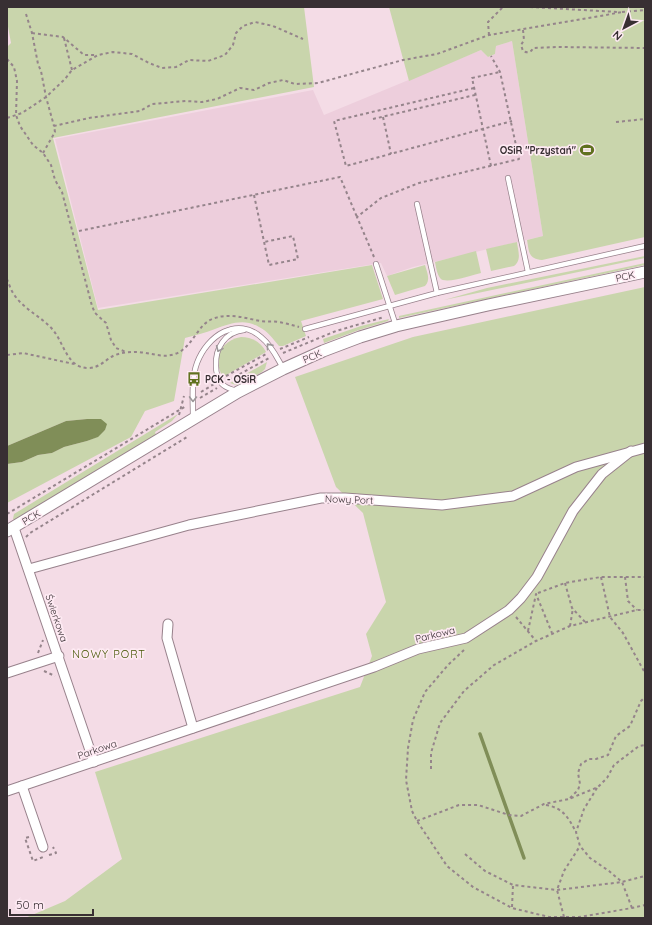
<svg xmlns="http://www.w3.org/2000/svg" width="652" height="925" viewBox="0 0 652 925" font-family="Quicksand,sans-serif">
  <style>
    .built { fill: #edcedc }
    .green { fill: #c9d5ac }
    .water { fill: #808e58 }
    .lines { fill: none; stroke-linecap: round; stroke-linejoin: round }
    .stream { stroke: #808e58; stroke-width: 3.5 }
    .service-casing { stroke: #98828c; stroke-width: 6 }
    .minor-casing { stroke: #98828c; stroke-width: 11 }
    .tertiary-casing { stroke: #98828c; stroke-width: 13 }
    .path { stroke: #95848b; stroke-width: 2; stroke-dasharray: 3 3; stroke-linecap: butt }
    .service { stroke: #fff; stroke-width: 4.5 }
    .minor { stroke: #fff; stroke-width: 9 }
    .tertiary { stroke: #fff; stroke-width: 11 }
    .oneway { stroke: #9c9799 }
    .labels { text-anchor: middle; stroke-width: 3.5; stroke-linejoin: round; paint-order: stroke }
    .poi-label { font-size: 10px; font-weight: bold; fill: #382f33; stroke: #feeaf3; text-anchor: end }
    .street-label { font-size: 10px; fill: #382f33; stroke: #feeaf3 }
    .neighbourhood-label { font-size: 11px; letter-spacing: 1px; fill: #495908; stroke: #feeaf3 }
  </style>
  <rect width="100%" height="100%" fill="#f4dce6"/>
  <path class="built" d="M512,41l31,195 -130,31 -26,9 -6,-13 -283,45 -43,-169 258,-49 11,25 157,-65 7,7 7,-3 1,-8z"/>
  <g class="green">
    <path d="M7,7h297l10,80 -261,51 45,172 274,-45 11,34 -82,22 5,15 -23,10h-4c-6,-7 -11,-15 -20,-19 -15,-9 -30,-3 -44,2 -10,4 -20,6 -30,9l-11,63 -29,10 -14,26 -124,66v-39l15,-2 16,-7 14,-2 12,-6 23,-6 10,-4 8,-7 -4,-11h-14l-21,2 -59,25v-399l4,-4 -4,-22z"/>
    <path d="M389,7h256v230l-103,23c-14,-1 -13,-9 -15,-20l16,-4 -31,-195 -16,5 -1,8 -7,3 -7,-7 -72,31z"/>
    <path d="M517,242c1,9 5,18 -3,24l-23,5 -5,-22z"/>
    <path d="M476,251l5,22c-9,2 -36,12 -41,5 -3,-4 -4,-11 -5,-16z"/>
    <path d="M645,256v2l-201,42 43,-12z"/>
    <path d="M645,263v2l-246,53v-2z"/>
    <path d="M425,265c2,7 6,15 0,21l-30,9 -8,-19z"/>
    <path d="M645,287v631h-620l40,-17 57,-42 -27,-87 265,-85 12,-31 -6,-22 20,-32 -23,-89 -27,-26 -41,-110 118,-40z"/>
    <path d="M389,319l-1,2 -29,9 -35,13 -1,-4 38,-13z"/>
    <path d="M241,337c11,0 20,5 25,15l-43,25c-11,-18 -3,-36 18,-40z"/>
    <path d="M267,362l-2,7 -3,3 -23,13h-3l-6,-2z"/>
    <path d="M178,414l-6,7 -17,11 1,3 -141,86 -2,-2 1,-5z"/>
  </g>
  <path class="water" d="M87,419h14l6,5 -2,6 -7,7 -11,4 -23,6 -12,6 -14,2 -16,7 -15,2v-18l59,-25z"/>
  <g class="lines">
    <path class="stream" d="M480,734l44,124"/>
    <defs>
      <g id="service">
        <path d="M508,178l20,94"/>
        <path d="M417,204l20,89"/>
        <path d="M376,264l20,62"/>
        <path d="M305,329l132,-36 208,-47"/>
        <path d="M236,391c-5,-2 -10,-3 -14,-7 -4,-4 -6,-12 -6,-18 -1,-18 9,-34 28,-36"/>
        <path d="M193,418c0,-17 -2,-39 4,-55 10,-27 40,-48 65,-25 10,8 15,20 21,30"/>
      </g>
      <g id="minor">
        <path d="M14,528l80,234"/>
        <path d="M29,569l160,-44 132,-27h24l97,7 71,-9 63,-29 69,-19"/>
        <path d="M168,624l-1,14 26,90"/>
        <path d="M7,673l52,-17"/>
        <path d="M22,786l21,61"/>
        <path d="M7,791l367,-124 44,-18 48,-11 43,-28 12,-12 16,-21 36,-66 29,-37 29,-23"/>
      </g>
      <path id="tertiary" d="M7,531l231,-139 45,-23 40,-18 37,-14 36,-11 92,-21 157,-33"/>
    </defs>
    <use href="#service" class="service-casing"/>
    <use href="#minor" class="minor-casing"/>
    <use href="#tertiary" class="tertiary-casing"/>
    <g class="path">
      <path d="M530,7l88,5"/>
      <path d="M622,12l23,-2"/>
      <path d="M26,14l6,19 6,31 3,7 5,26 8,29"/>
      <path d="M523,30l1,10 -3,5 2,6c4,2 8,2 10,-3l25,-1 87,1"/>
      <path d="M32,33l31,4 21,18h12"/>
      <path d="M489,35l-1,-13 15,-15"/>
      <path d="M64,38l8,32"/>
      <path d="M7,59l7,8 3,14 -1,34 4,11 13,19 10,8 8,12 4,15 7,12 30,114 3,7 11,10 5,17 5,8 10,4"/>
      <path d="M474,88l-140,33 12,45 166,-45"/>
      <path d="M383,117l8,37"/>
      <path d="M7,118l15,-5 24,-16 19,-18 7,-9 26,-15 15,-3 19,2 17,9 13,5 14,-1 13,-7 19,1 17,-6 8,-10 3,-12 7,-7 12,-4 18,4 30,13"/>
      <path d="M373,119l102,-24"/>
      <path d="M616,122l29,-3"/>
      <path d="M43,153l12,-21 -1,-6 35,-8 51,-7 12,-7 34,-3 16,1 15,-3 23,-11 14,2 15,-7 14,-3 12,4 23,-1 85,-23 34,-6 52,-19 134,-23"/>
      <path d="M491,166l-19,-88 28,-6"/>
      <path d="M254,195l15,70 29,-6 -5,-23 -29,6"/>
      <path d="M79,231l261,-54 17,40"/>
      <path d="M374,257l-17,-40 24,-19 38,-15 100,-24 -19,-87 -9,-16"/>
      <path d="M7,279c2,5 4,12 8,17 10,14 27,21 38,34 11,13 14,38 35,38 12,0 18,-9 27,-13 6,-2 12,-3 18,-3 14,-1 29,7 42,2 19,-7 22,-31 40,-36 15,-5 30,0 45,3 6,1 12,0 18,1 7,1 14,3 21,5"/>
      <path d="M280,349l29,-12"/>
      <path d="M283,353l53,-22 48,-14"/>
      <path d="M7,355l16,-2 51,11"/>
      <path d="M226,376l40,-22"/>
      <path d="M229,380l40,-22"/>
      <path d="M201,392l13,-8"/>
      <path d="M200,398l17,-10"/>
      <path d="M179,415l5,-19"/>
      <path d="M7,514l179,-108"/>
      <path d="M26,537l4,-4 157,-96"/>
      <path d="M601,577l9,40 13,16 22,40"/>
      <path d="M625,577l3,24 9,9"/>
      <path d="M565,583l7,25 14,15"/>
      <path d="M538,593l27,-10 36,-6h44"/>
      <path d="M516,617l20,24"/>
      <path d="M570,626l3,-18"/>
      <path d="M528,631l8,-37 16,39"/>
      <path d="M464,650l-16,15 -23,27 -12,28 -5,28 -2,32 6,31 5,10 30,45 26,21 39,21 37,9h30l53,-9 13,-3"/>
      <path d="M38,653l5,-13"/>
      <path d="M44,671l11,5"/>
      <path d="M431,769v-16l9,-30 24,-32 30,-26 42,-24 34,-15 67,-16h8"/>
      <path d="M597,788l-13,21 -8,23 4,14 10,12 19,13 13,11 10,26"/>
      <path d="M570,798l8,-8 2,-6 -2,-11 3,-9 8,-5h7l12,-4 8,-19 14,-10 11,-25 4,-4"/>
      <path d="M546,805c17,3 22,12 30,27"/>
      <path d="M417,821l42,-16h19l31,10 12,1 23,-12 25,-5 29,-12 9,-9 7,-13 25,-19 6,-1"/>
      <path d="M29,837l-4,1 8,23 10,-4"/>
      <path d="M465,854l20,17 28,14 44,5 65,-8 23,-6"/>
      <path d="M49,855l7,-2 -3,-6"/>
      <path d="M512,907l1,-22"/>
      <path d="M564,917l-7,-27 7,-19 16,-25"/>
    </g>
    <use href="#service" class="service"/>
    <use href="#minor" class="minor"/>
    <use href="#tertiary" class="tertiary"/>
  </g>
  <defs><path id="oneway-chevron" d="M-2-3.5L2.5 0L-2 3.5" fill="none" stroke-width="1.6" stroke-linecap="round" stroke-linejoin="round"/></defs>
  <g class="oneway">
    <use href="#oneway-chevron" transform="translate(269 346) rotate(-129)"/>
    <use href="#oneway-chevron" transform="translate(219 349) rotate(114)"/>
    <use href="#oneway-chevron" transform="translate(193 399) rotate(91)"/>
  </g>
  <defs>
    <symbol id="stadium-bare" viewBox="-9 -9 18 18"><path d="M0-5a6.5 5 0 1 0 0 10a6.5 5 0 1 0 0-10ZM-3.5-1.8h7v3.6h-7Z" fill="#60711f" stroke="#feeaf3" stroke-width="2.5" paint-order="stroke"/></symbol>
    <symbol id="bus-bare" viewBox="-9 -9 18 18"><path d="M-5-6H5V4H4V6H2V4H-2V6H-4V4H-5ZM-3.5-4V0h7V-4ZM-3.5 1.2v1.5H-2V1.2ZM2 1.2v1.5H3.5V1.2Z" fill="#60711f" stroke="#feeaf3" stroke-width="2.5" paint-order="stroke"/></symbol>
  </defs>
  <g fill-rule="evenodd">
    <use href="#stadium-bare" x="577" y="140" width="20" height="20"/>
    <use href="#bus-bare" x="184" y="369" width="20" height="20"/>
  </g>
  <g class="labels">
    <g class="poi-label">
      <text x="576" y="154">OSiR "Przystań"</text>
      <text x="205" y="383" text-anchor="start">PCK - OSiR</text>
    </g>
    <g class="street-label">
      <text transform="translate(625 276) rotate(-12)" y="4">PCK</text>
      <text transform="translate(312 356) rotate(-24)" y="4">PCK</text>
      <text transform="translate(349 499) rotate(2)" y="4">Nowy Port</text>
      <text transform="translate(31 517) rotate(-31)" y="4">PCK</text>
      <text transform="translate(57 618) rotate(71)" y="4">Świerkowa</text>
      <text transform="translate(435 634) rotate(-14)" y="4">Parkowa</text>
      <text transform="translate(97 749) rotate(-19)" y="4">Parkowa</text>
    </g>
    <g class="neighbourhood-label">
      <text x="109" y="658">NOWY PORT</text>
    </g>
  </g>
  <rect width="652" height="925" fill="none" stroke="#382f33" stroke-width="16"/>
  <g transform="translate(624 28) rotate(221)" stroke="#feeaf3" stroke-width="3" paint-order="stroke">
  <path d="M0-3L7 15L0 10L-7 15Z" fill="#382f33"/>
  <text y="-6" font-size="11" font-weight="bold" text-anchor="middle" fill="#382f33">N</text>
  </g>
  <path d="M10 909v6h83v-6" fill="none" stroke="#382f33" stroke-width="2"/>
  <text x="16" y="909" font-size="12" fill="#382f33" stroke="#feeaf3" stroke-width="3" paint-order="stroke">50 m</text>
</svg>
